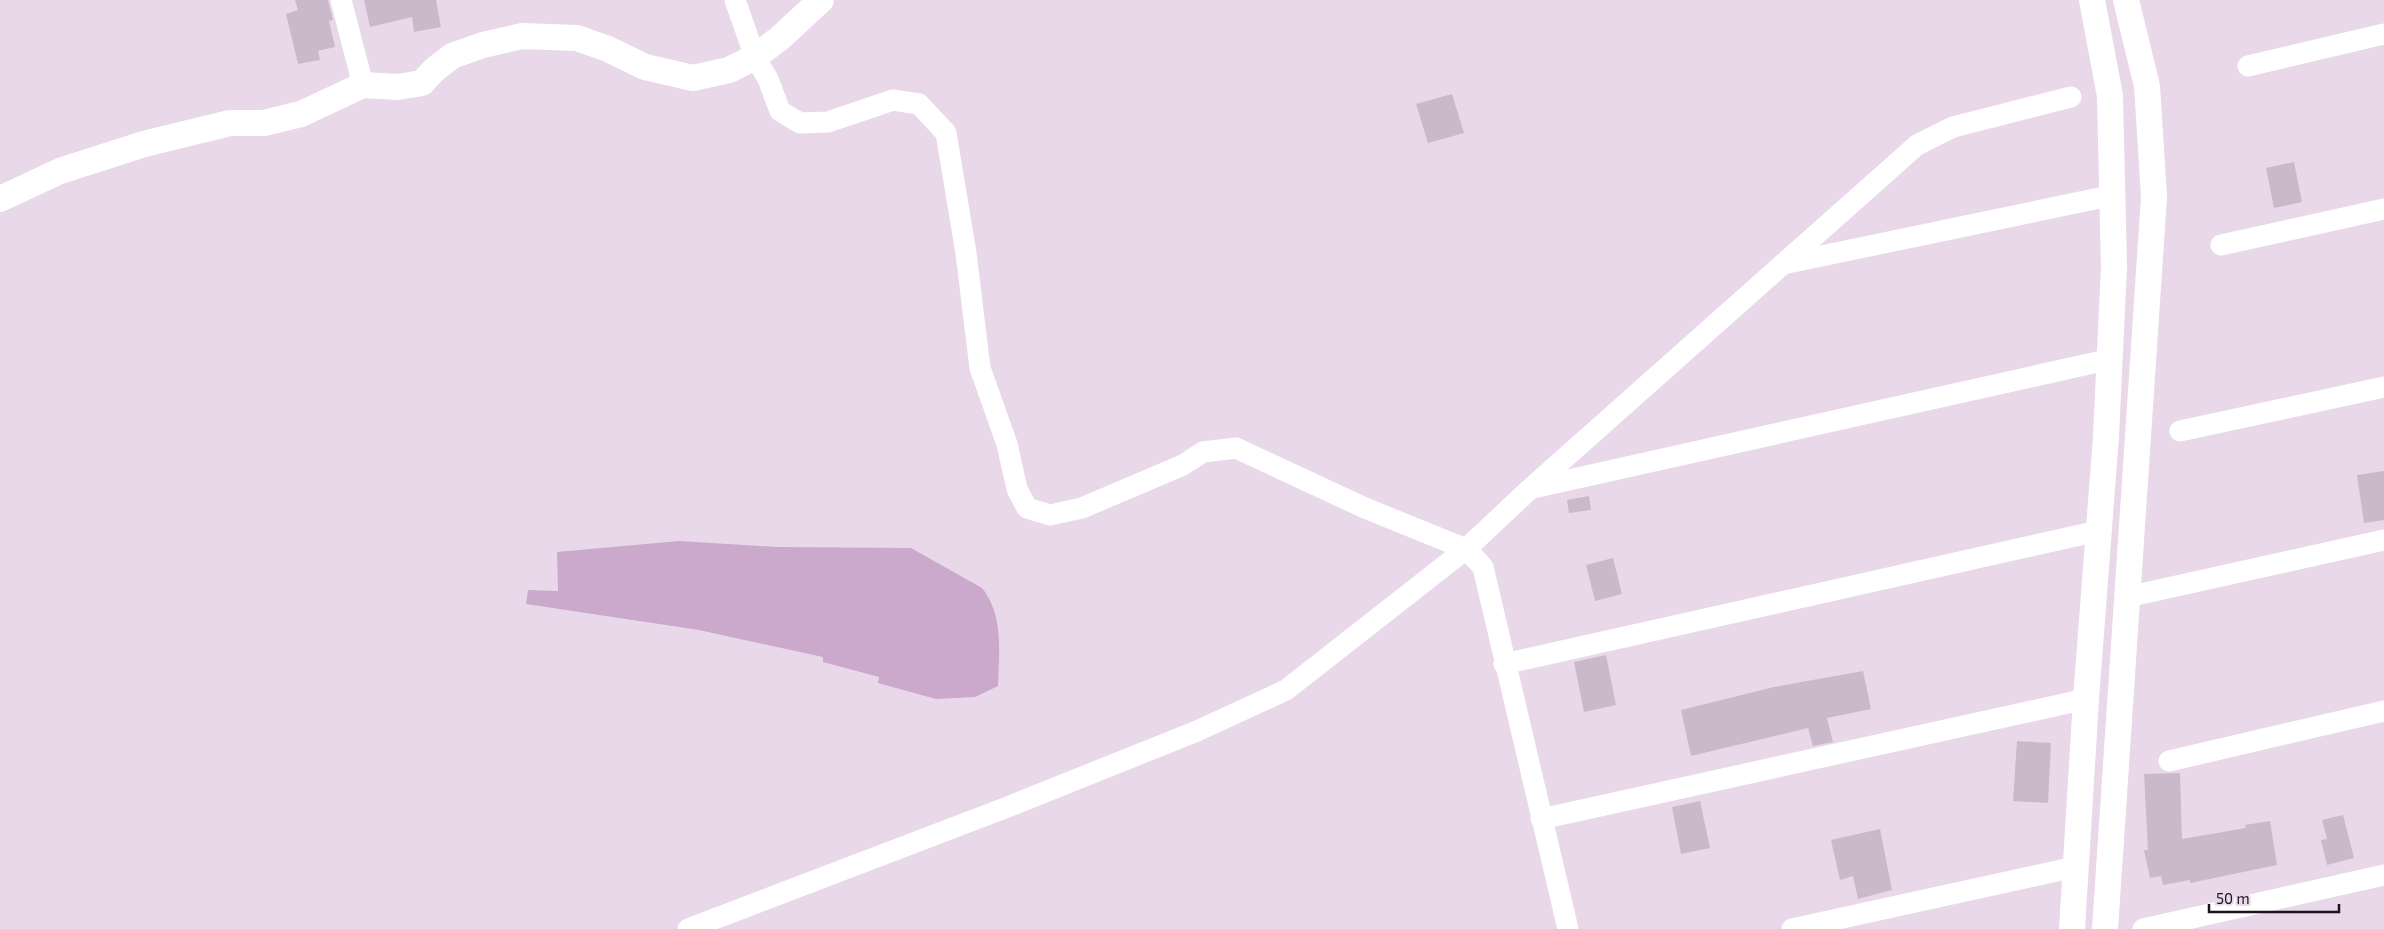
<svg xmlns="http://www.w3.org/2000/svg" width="2384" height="929" viewBox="0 0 2384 929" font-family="'Exo 2',sans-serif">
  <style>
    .green { fill: #caa9cc }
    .building { fill: #cab9cb }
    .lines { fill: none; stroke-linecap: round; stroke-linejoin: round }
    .minor { stroke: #fff; stroke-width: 21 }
    .tertiary { stroke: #fff; stroke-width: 26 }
  </style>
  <rect width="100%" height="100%" fill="#e9d8ea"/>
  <path class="green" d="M679,541l99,6 133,1 71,40c22,27 17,65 16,98l-23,11 -39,2 -58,-16 1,-6 -56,-15v-5l-124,-27 -173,-26 2,-14 30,1 -1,-39z"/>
  <g class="building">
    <path d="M295,0h33l5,20 -4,1 6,26 -17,4 2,9 -22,4 -12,-50 12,-4z"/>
    <path d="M364,0h72l5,27 -27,5 -2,-15 -42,10z"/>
    <path d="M1452,94l12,39 -36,10 -12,-39z"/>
    <path d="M2294,162l8,40 -28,6 -8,-40z"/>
    <path d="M2384,471v49l-20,3 -7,-48z"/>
    <path d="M1589,496l2,14 -22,3 -2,-13z"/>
    <path d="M1613,558l9,36 -27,7 -9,-36z"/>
    <path d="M1606,655l10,50 -32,7 -10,-50z"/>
    <path d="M1863,671l8,38 -44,9 6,24 -20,4 -5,-18 -117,28 -10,-46 93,-23z"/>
    <path d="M2017,741l34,2 -3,60 -35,-2z"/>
    <path d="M2180,773l2,66 64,-11 -1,-3 25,-4 7,44 -87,18v-3l-27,5 -2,-9 -11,2 -6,-28h4l-4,-76z"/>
    <path d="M1700,801l10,47 -29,6 -9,-47z"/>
    <path d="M2343,815l11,43 -27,7 -6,-25 6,-1 -5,-19z"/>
    <path d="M1880,829l12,61 -34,9 -5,-23 -13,4 -9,-40z"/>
  </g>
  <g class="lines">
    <g class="minor">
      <path d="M341,0l22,85"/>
      <path d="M735,0l20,57 13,22 12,32 20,12 28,-1 65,-22 26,4 27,29 20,120 14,115 27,76 10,45 10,19 23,7 32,-7 101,-43 20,-13 33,-4 129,60 101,41 17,18 85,362"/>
      <path d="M2248,66l136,-32"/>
      <path d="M2221,245l163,-36"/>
      <path d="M1783,264l331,-69"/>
      <path d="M2180,431l204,-44"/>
      <path d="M1533,488l578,-129"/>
      <path d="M2127,597l257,-57"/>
      <path d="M1504,664l594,-133"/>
      <path d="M2169,761l215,-50"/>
      <path d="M1541,819l545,-120"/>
      <path d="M688,929l317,-121 192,-77 89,-41 180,-141 64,-60 387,-344 36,-18 118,-30"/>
      <path d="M1792,929l283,-62"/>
      <path d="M2143,929l241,-54"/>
    </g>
    <g class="tertiary">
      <path d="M0,199l60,-28 84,-27 86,-21h34l37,-9 62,-29 35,2 24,-4 12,-13 18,-14 31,-11 39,-9 55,2 31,11 37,18 48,11 36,-8 26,-13 25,-19 41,-38"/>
      <path d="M2072,929l14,-230 20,-263 8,-169 -4,-171 -18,-96"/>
      <path d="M2105,929l49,-732 -7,-111 -21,-86"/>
    </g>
  </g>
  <path d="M2209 904v8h130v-8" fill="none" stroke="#1a151b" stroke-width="2.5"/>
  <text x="2216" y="904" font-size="15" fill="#1a151b" stroke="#e9d8ea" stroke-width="4" paint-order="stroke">50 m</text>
</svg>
